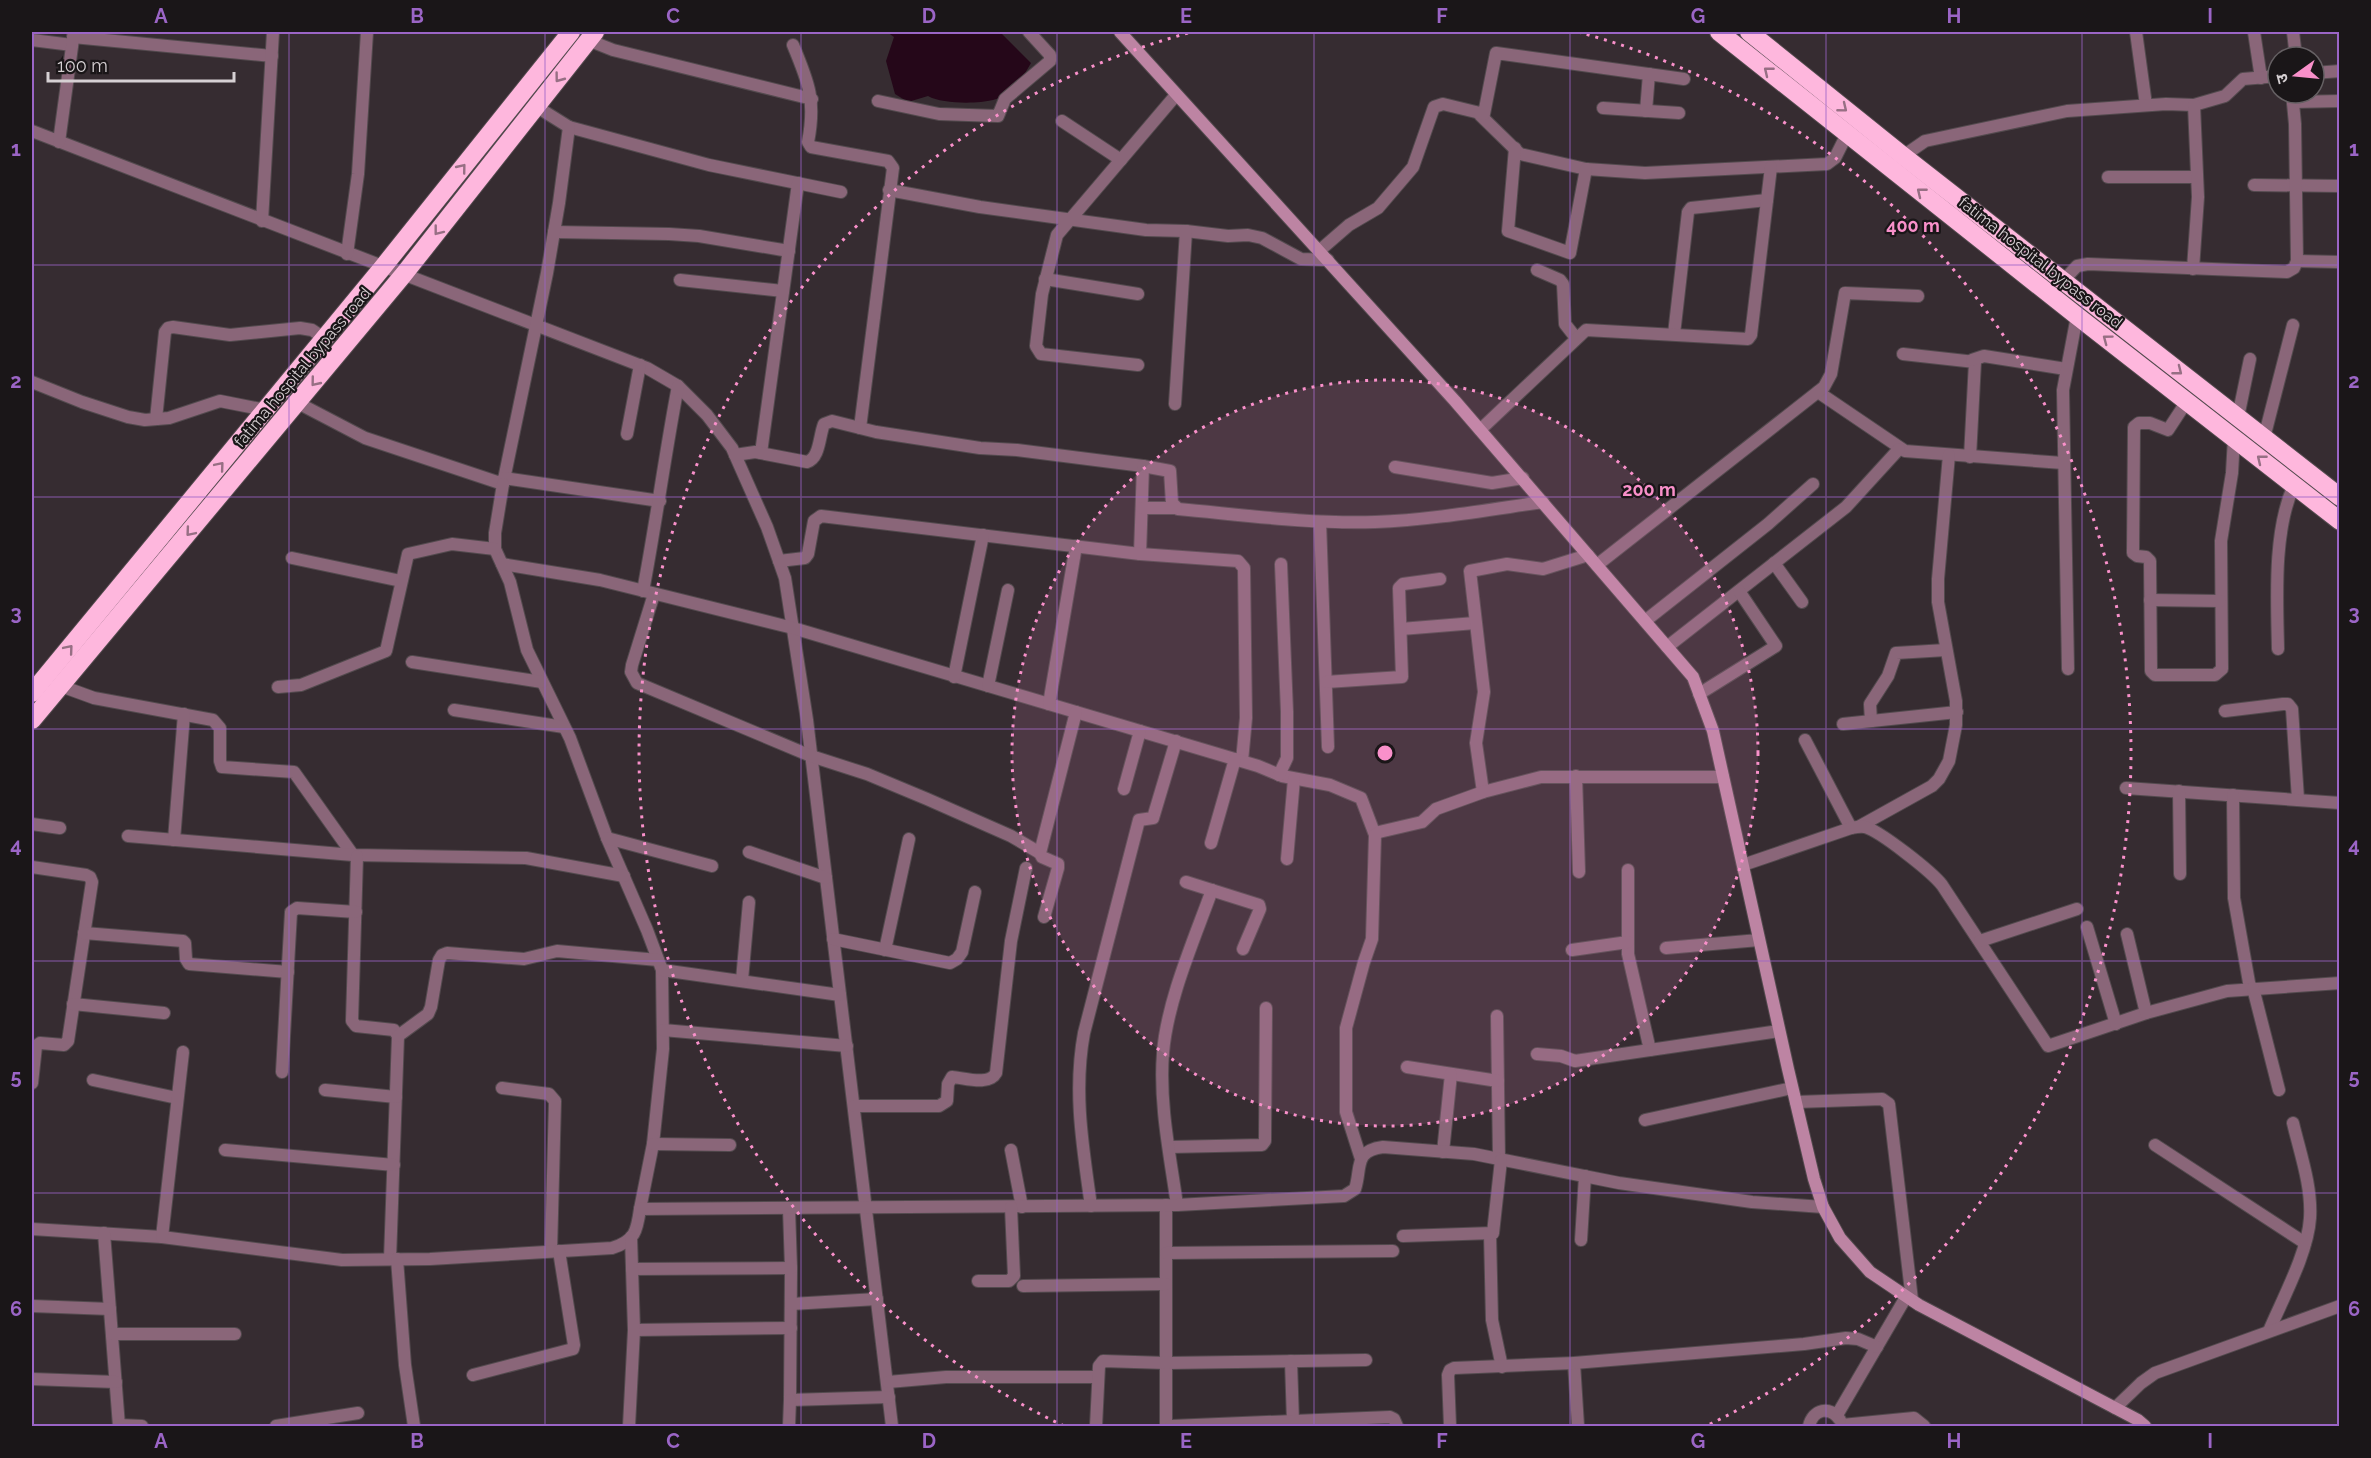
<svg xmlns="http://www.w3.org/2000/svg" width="2371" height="1458" viewBox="0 0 2371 1458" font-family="Raleway,'Noto Sans Devanagari',sans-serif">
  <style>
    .water { fill: #250719 }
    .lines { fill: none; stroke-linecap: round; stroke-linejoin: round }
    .street-casing { stroke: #534a4e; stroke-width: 14 }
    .secondary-casing { stroke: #534a4e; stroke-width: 14 }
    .highway-casing { stroke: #534a4e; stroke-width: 20 }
    .street { stroke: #8a6679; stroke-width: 12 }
    .secondary { stroke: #bd84a3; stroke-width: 12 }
    .highway { stroke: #feb7dd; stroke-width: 18 }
    .oneway { stroke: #976f84 }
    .grid { fill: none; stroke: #9b65c6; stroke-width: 1.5; stroke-opacity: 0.55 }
    .ring { fill: none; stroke: #f990ca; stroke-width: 3; stroke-dasharray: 3 6 }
    .labels { text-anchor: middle; stroke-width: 4.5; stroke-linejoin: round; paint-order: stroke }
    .street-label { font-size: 16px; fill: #d6d0d3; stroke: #1a1618 }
    .centre { fill: #f990ca; stroke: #1a1618; stroke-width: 3 }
    .ring-label { font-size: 18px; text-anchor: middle; font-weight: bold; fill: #f990ca; stroke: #1a1618; stroke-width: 4.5; stroke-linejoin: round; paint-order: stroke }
    .neatline { fill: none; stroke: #9b65c6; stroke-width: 2 }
    .grid-label { font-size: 20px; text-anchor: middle; font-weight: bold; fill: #9b65c6 }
  </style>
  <rect width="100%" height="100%" fill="#362c31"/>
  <path class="water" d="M887,32h113l31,31 -7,12 2,7c-10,8 -21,15 -33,18 -16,4 -51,4 -65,-4l-20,6 -13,-8 -9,-33 8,-24z"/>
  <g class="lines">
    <defs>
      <g id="street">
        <path d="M2136,32l10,73"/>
        <path d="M2254,32l7,46"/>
        <path d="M2293,32l3,25"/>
        <path d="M73,37l199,19"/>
        <path d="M32,40l40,5"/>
        <path d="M588,40l25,10 199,49"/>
        <path d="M793,45c16,38 23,56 15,97l3,5 77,14 5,7 -33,260"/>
        <path d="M2314,73l26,-2"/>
        <path d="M878,101l61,13 59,2 7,-17 45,-38v-6l-21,-23"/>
        <path d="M2293,102l47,-1"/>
        <path d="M1603,108l76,5"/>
        <path d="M1646,111l3,-37"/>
        <path d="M1480,115l40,39 66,15 59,4 182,-9 8,-6 12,-24"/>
        <path d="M1062,121l59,39"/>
        <path d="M569,127l140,38 132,27"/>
        <path d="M32,131l615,237 31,18 29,29 25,33 35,79 18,51 22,142 85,706"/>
        <path d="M59,142l15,-110"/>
        <path d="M1515,148l-7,83 62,22 16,-84"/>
        <path d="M1899,159l26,-18 142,-30 99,-7 28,1 31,-9 18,-17 35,-3"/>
        <path d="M2108,177h89"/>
        <path d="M2254,185l86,1"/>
        <path d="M889,190l91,17 166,23 40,1 42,5 20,-1 14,3 39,21 27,1"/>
        <path d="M262,221l11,-189"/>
        <path d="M554,232l115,2 30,2 90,15"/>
        <path d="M1319,251l30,-26 29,-17 35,-41 21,-60 9,-3 41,10 12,-61 188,26"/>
        <path d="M347,254l11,-80 9,-142"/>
        <path d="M2297,261l43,1"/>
        <path d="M2193,269l5,-72 -4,-92"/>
        <path d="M1537,270l23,10 3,4 2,40 11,14"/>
        <path d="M1045,279l93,15"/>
        <path d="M680,280l103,11"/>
        <path d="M2063,281l14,-15 11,-2 199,8 7,-4 3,-7 -2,-137 -3,-31"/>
        <path d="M1674,334l14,-122 3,-4 76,-8"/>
        <path d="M1903,354l72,8 -5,95"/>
        <path d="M1972,360l12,-4 82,13"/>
        <path d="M1138,365l-97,-11 -5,-8 6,-52 15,-59 119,-140"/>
        <path d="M32,382l50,20 46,15 17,3 24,-2 51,-17 46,9"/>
        <path d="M1818,392l87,59 158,12"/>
        <path d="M2187,401l-19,29 -18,-7h-11l-5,4 -1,126 4,3 9,1 4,4 1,110 4,4h60l7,-6 -1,-128 11,-68 2,-35"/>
        <path d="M298,403l67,35 138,46 44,-211 12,-70 10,-76 -32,-20"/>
        <path d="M1175,404l11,-173"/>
        <path d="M2238,417l12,-58"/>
        <path d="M156,419l9,-87 3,-4 5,-1 57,8 70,-7 12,2 12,8"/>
        <path d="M1480,430l106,-100 162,9 3,-4 20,-168"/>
        <path d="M627,434l13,-69"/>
        <path d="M2264,438l29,-113"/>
        <path d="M761,453l37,-270"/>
        <path d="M735,455l20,-3 52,10c13,-4 12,-26 17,-38l8,-3 44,11 104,16 37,2 126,16 -3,88"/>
        <path d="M1143,466l27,5 2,32 6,6c66,6 131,15 197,13 56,-2 112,-12 168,-20"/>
        <path d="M1395,467l97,16 31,-5"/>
        <path d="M504,478l156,23"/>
        <path d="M503,484l-8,49v16l15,33 17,68 43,88 37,100 40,92 15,40 1,79 -10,95 -13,65"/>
        <path d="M1142,508h34"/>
        <path d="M1320,522l8,225"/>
        <path d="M292,558l109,23"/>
        <path d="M779,561l26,-3 3,-4 6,-33 7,-5 319,38 98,7 6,7 2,150 -4,43"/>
        <path d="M1774,563l28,39"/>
        <path d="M502,564l98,16 193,48 465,138 24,10 48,9 31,13 14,37"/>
        <path d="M1597,565l227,-178 7,-13 14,-81 73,3"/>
        <path d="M643,591c13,-68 22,-137 35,-205"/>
        <path d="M654,594l-22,71 -1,7 6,11 174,73 56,18 60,25 84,37 29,17"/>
        <path d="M2150,600l70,1"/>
        <path d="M1645,621l123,-97 45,-40"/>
        <path d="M1401,629l74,-6"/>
        <path d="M1667,647l179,-140 53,-58"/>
        <path d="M2278,649c-1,-50 -5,-118 16,-164"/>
        <path d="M412,662l130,20"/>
        <path d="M2068,669l-5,-279 14,-74"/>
        <path d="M954,677l29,-142"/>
        <path d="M1326,682l76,-5 -3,-89 4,-4 37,-5"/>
        <path d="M61,686l33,12 119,22 7,8v33l2,6 72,5 59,83"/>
        <path d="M988,686l20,-96"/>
        <path d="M278,687l23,-2 85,-34 22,-97 44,-10 43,5"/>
        <path d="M1699,694l77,-48 -37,-55"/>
        <path d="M1049,704l27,-158"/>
        <path d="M454,710l110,17"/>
        <path d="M2225,711l58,-7h5l4,5 6,90"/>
        <path d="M1871,721l-1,-17 18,-28 8,-23 50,-3"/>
        <path d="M1843,724l114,-12"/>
        <path d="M1805,740l46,88"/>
        <path d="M1279,775l8,-17v-46l-6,-148"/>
        <path d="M1576,776l3,96"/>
        <path d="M2126,788l214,15"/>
        <path d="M1124,789l16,-58"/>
        <path d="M2179,791l1,83"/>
        <path d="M1483,792l-7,-49 8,-51 -14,-121 37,-7 36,5 45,-14"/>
        <path d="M2233,795l1,103 16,90"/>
        <path d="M32,824l28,4"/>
        <path d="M1860,826l72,-40 7,-7 10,-18 7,-36v-24l-18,-99v-23l11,-124"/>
        <path d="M128,836l225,19 173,3 98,18"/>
        <path d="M607,838l105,28"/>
        <path d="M174,840l10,-126"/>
        <path d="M1211,843l24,-84"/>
        <path d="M749,852l77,26"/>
        <path d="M357,856l-5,165 4,5 38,4 4,6 -8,223"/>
        <path d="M1287,859l7,-80"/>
        <path d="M1743,865l108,-37c5,-1 9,-2 14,-1 15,4 67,45 77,58l106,161 98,-33 81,-22 113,-8"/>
        <path d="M32,867l54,8 4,2 2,5 -24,159 -4,4 -24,-2 -4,3 -4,37"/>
        <path d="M1628,870v84l22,96"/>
        <path d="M1186,882l73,23 1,4 -17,40"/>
        <path d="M1044,917l14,-49v-4l-16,-7 -2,-4 36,-141"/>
        <path d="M2087,927l29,97"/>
        <path d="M84,933l99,8 2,2 1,16 3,5 99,8"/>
        <path d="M2127,934l19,79"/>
        <path d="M833,939l117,24 7,-4 5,-7 13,-60"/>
        <path d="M1980,941l97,-32"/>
        <path d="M1666,948l93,-8"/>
        <path d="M885,950l24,-111"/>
        <path d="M1572,950l56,-8"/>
        <path d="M662,970l178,25"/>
        <path d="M742,980l7,-78"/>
        <path d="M2253,988l26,102"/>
        <path d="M73,1004l91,9"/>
        <path d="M1497,1016l2,143"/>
        <path d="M663,1030l184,16"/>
        <path d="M398,1036l30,-22 3,-7 8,-47 3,-5 5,-2 77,6 33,-8 101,9"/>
        <path d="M1537,1054l24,2 14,5 204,-30"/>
        <path d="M1407,1067l91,14"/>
        <path d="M282,1072l9,-160 6,-4 59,4"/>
        <path d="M93,1080l84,18"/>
        <path d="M502,1088l47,6 6,7 -4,150"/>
        <path d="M325,1090l71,7"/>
        <path d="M1796,1102l86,-3 7,5 23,196"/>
        <path d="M854,1106h85l8,-5 1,-17 4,-7c13,1 37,9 44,-4l15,-132 15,-73"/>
        <path d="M1645,1120l147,-32"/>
        <path d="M653,1144l77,1"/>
        <path d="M2155,1145l150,98"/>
        <path d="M1169,1147l93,-2 3,-4 1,-133"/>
        <path d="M225,1150l169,15"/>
        <path d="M1011,1150l11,57"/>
        <path d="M1443,1152l8,-78"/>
        <path d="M1361,1159l-15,-47v-84l18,-66 8,-23 3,-104 4,-3 43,-10 14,-13 47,-17 58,-15h182"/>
        <path d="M1166,1205v221"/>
        <path d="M1177,1205c-7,-50 -18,-101 -14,-152 4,-52 31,-113 49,-163"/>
        <path d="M1091,1206c-8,-58 -18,-114 -7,-173l55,-213 14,-2 23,-77"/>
        <path d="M789,1209l2,59 -1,132 99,-3"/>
        <path d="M32,1229l130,8 180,23 88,-1 182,-11c23,-7 25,-17 28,-39l537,-4 167,-9 11,-7c7,-21 -2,-38 28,-42l91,7 145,29 133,19 71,5"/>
        <path d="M104,1233l15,193"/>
        <path d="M1490,1234l2,86 10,47"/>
        <path d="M1403,1236l90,-3 8,-73"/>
        <path d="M162,1237l21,-185"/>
        <path d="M1581,1240l4,-64"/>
        <path d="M1166,1253l227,-2"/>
        <path d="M397,1259l8,106 9,61"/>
        <path d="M632,1269l159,-1"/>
        <path d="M978,1281h31l5,-5 -3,-69"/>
        <path d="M1023,1286l143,-2"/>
        <path d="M791,1304l86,-5"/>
        <path d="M32,1306l78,3"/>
        <path d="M634,1330l157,-2"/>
        <path d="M2269,1331c14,-33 39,-79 41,-113 2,-32 -10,-65 -17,-95"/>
        <path d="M112,1334h123"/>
        <path d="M1291,1361l2,61"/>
        <path d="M1574,1363l4,63"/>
        <path d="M473,1375l100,-26 1,-4 -15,-94"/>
        <path d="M32,1379l84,3"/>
        <path d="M888,1382l58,-5h152"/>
        <path d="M2115,1408l26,-25 14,-10 185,-67"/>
        <path d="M1837,1415l69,-118"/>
        <path d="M119,1425l23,1"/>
        <path d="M1842,1425l72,-7 10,8"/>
        <path d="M276,1426l82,-13"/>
        <path d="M629,1426l5,-96 -3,-93"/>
        <path d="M789,1426l1,-26"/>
        <path d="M1096,1426l3,-60 4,-5 63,2 200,-3"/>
        <path d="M1171,1426l219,-9 4,2 3,7"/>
        <path d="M1450,1426l-2,-51 2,-5 4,-2 120,-5 230,-19 42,-6 12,1 19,8"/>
        <path d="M1809,1426c4,-17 21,-21 31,-6"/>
      </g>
      <path id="secondary" d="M1120,32l335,369 238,276 20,54 75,338 26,110 9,28 17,31 30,34 49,33 219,115 7,6"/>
      <g id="highway">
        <path d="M1719,32l358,284 263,205"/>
        <path d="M1749,32l153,123 438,342"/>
        <path d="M32,693l351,-426 188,-235"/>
        <path d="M32,720l372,-446 191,-242"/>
      </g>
    </defs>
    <use href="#street" class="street-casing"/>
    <use href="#secondary" class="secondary-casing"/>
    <use href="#highway" class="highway-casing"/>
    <use href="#street" class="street"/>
    <use href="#secondary" class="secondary"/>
    <use href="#highway" class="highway"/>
  </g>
  <defs><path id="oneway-chevron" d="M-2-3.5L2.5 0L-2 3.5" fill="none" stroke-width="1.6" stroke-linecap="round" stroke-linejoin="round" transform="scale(1.5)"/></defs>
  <g class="oneway">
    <use href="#oneway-chevron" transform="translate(1768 71) rotate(-141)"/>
    <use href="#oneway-chevron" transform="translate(559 78) rotate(127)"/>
    <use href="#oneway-chevron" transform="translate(1843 108) rotate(39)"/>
    <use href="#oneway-chevron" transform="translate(462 168) rotate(-51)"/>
    <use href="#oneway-chevron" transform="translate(1921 192) rotate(-141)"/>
    <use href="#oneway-chevron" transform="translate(438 231) rotate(128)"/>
    <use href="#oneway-chevron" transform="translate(2107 339) rotate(-143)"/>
    <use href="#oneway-chevron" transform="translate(2178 371) rotate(38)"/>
    <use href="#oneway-chevron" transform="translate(315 382) rotate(129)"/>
    <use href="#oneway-chevron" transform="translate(2261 459) rotate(-141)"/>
    <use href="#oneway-chevron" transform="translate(220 466) rotate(-50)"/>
    <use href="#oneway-chevron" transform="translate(190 532) rotate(130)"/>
    <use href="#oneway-chevron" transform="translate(69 649) rotate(-50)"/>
  </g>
  <path class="grid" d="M289,32v1394M545,32v1394M801,32v1394M1057,32v1394M1314,32v1394M1570,32v1394M1826,32v1394M2082,32v1394M32,265h2308M32,497h2308M32,729h2308M32,961h2308M32,1193h2308"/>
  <circle cx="1385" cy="753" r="373" fill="#f990ca" fill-opacity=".12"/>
  <g class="ring">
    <circle cx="1385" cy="753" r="373"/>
    <path d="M1064 1426A746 746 0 0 1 1192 32M1578 32A746 746 0 0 1 1706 1426"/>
  </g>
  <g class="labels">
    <g class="street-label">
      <text transform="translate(2041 262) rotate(38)" y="6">fatima hospital bypass road</text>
      <text transform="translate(302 367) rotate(-50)" y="6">fatima hospital bypass road</text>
    </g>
  </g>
  <circle cx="1385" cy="753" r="9" class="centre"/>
  <g class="ring-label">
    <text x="1913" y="232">400 m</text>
    <text x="1649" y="496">200 m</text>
  </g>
  <rect width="2371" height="1458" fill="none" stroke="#1a1618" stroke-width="66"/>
  <g transform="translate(2296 75) rotate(255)"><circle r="28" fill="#1a1618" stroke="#656063" stroke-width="1.5"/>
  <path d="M0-4.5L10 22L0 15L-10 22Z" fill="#f990ca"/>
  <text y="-9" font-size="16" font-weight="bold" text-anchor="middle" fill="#d6d0d3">उ</text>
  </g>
  <path d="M48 72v9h186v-9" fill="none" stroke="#d6d0d3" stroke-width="3"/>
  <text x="57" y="72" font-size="18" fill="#d6d0d3" stroke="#1a1618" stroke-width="4.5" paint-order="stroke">100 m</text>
  <rect x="33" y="33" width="2305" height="1392" class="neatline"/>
  <g class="grid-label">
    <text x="161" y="23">A</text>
    <text x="417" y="23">B</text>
    <text x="673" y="23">C</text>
    <text x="929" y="23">D</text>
    <text x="1186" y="23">E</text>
    <text x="1442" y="23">F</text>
    <text x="1698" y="23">G</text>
    <text x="1954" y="23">H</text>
    <text x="2210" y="23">I</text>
    <text x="16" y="156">1</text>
    <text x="2354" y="156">1</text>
    <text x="16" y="388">2</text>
    <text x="2354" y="388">2</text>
    <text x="16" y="620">3</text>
    <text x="2354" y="620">3</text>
    <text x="16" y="852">4</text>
    <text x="2354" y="852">4</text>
    <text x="16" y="1084">5</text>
    <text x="2354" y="1084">5</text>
    <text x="16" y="1316">6</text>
    <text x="2354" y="1316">6</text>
    <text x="161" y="1448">A</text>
    <text x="417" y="1448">B</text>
    <text x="673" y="1448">C</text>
    <text x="929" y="1448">D</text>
    <text x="1186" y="1448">E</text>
    <text x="1442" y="1448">F</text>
    <text x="1698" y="1448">G</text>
    <text x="1954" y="1448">H</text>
    <text x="2210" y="1448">I</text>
  </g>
</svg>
